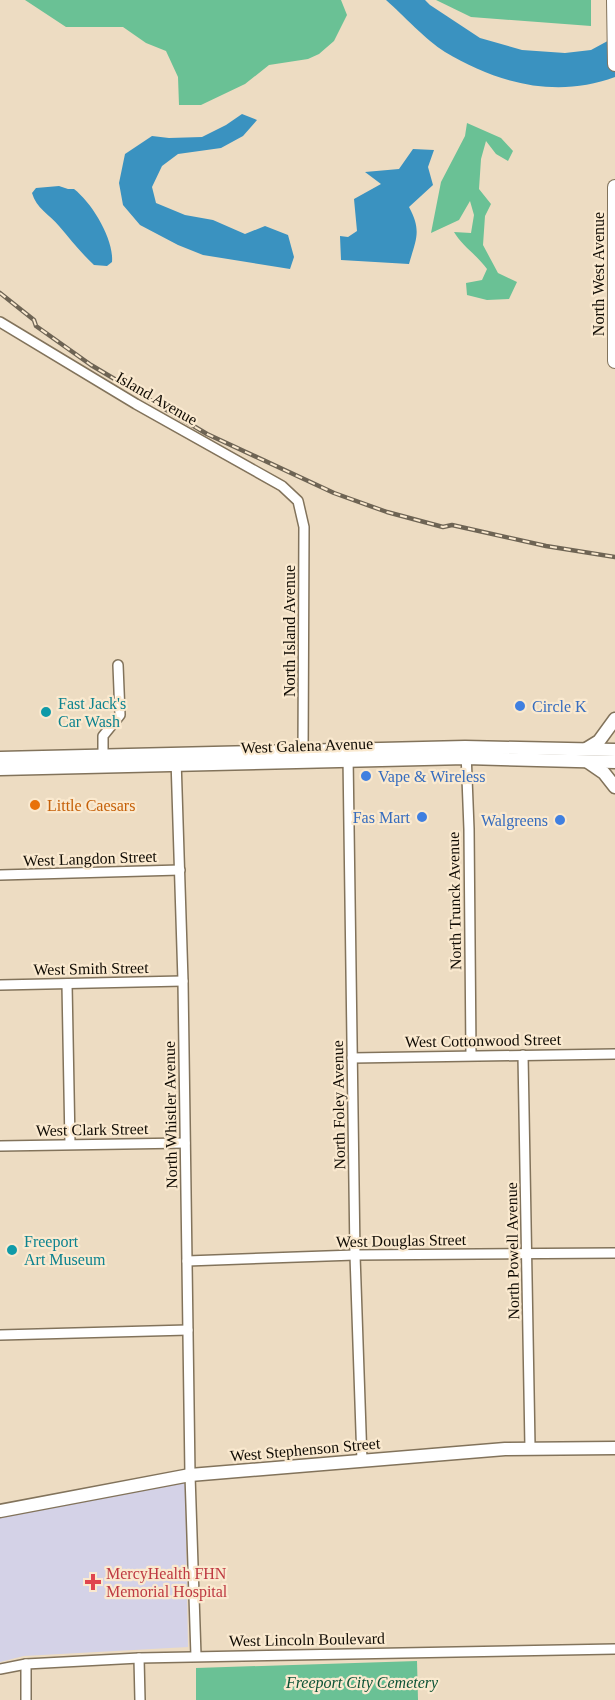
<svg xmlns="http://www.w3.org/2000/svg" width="615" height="1700" viewBox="0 0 615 1700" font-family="'Times New Roman',serif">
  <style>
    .medical { fill: #d4d2e7 }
    .green { fill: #6ac195 }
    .water { fill: #3a92c0 }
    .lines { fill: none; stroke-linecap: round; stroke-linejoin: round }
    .street-casing { stroke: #82735b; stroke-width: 12 }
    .secondary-casing { stroke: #82735b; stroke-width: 15 }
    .primary-casing { stroke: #82735b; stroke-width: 16 }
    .street { stroke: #fff; stroke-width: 9 }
    .secondary { stroke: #fff; stroke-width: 12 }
    .primary { stroke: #fff; stroke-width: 14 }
    .rail-casing { stroke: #6e6454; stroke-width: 4.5 }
    .rail { stroke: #fae9cf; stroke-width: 2; stroke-dasharray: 7; stroke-linecap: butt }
    .shop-dot { fill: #3f7fe0; stroke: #fae9cf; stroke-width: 2 }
    .culture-dot { fill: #0f9aa8; stroke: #fae9cf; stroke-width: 2 }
    .food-dot { fill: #e8710a; stroke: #fae9cf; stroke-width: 2 }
    .health-dot { fill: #e0444e; stroke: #fae9cf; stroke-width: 2 }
    .labels { text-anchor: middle; stroke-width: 4.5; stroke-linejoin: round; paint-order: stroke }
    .street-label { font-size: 16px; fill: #110c04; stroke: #fae9cf }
    .culture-label { font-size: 16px; fill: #0d838f; stroke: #fae9cf; text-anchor: start }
    .shop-label { font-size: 16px; fill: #366cbe; stroke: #fae9cf; text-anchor: start }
    .food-label { font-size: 16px; fill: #c56008; stroke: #fae9cf; text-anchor: start }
    .health-label { font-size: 16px; fill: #be3a42; stroke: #fae9cf; text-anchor: start }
    .park-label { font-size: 16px; font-style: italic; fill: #0d5336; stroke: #fae9cf }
  </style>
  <rect width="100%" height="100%" fill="#eddcc2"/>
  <path class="medical" d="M185,1480l3,167 -164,9 -24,6v-146z"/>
  <g class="green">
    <path d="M25,0h316l6,15 -13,26 -15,13 -11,5 -39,6 -24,19 -44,21h-22l-1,-28 -12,-26 -20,-8 -23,-16h-57z"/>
    <path d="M436,0h155v26l-120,-9z"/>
    <path d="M467,123l34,15 12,13 -5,10 -12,-7 -10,-13 -5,18 -2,30 12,15 -6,12 -2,29 15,28 19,9 -8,17 -22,1 -20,-5 -1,-12 16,-3 5,-11c-10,-14 -25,-23 -33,-37l17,1 3,-18 -4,-14 -11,19 -28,13 10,-51 24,-46z"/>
    <path d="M417,1661l1,39h-222v-32z"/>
  </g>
  <g class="water">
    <path d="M386,0h39l5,5 50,33 42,12 43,3 26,-3 24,-13v40c-59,22 -118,6 -170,-25 -19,-12 -42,-37 -59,-52z"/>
    <path d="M242,114l15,6 -14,16 -22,12 -43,6 -16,12 -10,21 4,16 29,12 28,5 32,14 20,-8 23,9 6,22 -4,12 -87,-14 -25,-10 -38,-20 -17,-20 -4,-22 6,-29 27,-18 17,2 33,-1 24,-12z"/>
    <path d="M413,149l21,1 -6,17 5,18 -24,22c13,24 7,32 0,57l-68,-4 -1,-24 8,1 9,-6 -3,-32 27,-15 -16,-12 34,-3z"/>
    <path d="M59,186l9,3h6c18,14 40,50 38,73l-5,4 -13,-1c-13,-12 -23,-25 -35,-39 -9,-11 -23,-18 -27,-33l4,-5z"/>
  </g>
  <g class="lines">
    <defs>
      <g id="street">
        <path d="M0,322l136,82 146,82 16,15 6,26 -1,229"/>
        <path d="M466,752l3,77 2,226"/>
        <path d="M103,756v-20l17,-21 -2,-50"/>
        <path d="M348,756l7,499 7,206"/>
        <path d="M176,759l7,222 7,494 6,181"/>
        <path d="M0,875l180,-5"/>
        <path d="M67,984l3,160"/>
        <path d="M0,985l183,-4"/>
        <path d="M523,1055l7,392"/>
        <path d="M352,1058l263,-4"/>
        <path d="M0,1146l185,-3"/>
        <path d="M187,1261l168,-6 260,-2"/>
        <path d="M0,1335l188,-5"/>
        <path d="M139,1658l1,42"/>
        <path d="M26,1664v36"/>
        <path d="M0,1669l26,-5 113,-6 476,-9"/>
      </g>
      <g id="secondary">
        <path d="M586,749l13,-8 16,-22"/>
        <path d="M0,758l465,-11 150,3"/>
        <path d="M588,762l16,11 11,14"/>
        <path d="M0,769l466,-11 149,4"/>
        <path d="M0,1511l190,-36 315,-26 110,-1"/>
      </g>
      <g id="primary">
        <path d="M614,0l1,64"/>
        <path d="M615,187v174"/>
      </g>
    </defs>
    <use href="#street" class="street-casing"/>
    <use href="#secondary" class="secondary-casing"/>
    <use href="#primary" class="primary-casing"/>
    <use href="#street" class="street"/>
    <use href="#secondary" class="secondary"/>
    <use href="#primary" class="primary"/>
    <defs>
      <path id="rail" d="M0,293l34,27 2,6 55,39 116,69 127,59 53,19 56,15 9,-2 94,21 69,11"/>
    </defs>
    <use href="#rail" class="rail-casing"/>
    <use href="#rail" class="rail"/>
  </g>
  <g class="shop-dot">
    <circle cx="520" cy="706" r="6"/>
    <circle cx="366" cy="776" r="6"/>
    <circle cx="422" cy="817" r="6"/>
    <circle cx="560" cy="820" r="6"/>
  </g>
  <g class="culture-dot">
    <circle cx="46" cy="712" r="6"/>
    <circle cx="12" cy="1250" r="6"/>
  </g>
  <circle class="food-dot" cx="35" cy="805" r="6"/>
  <path class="health-dot" d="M90 1573h6v6h6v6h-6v6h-6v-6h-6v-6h6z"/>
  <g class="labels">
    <g class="street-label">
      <text transform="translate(598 274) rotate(-90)" y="6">North West Avenue</text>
      <text transform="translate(157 398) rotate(30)" y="6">Island Avenue</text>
      <text transform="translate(289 631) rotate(-90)" y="6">North Island Avenue</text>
      <text transform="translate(307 745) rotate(-2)" y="6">West Galena Avenue</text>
      <text transform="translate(90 858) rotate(-2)" y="6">West Langdon Street</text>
      <text transform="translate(454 901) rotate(-91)" y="6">North Trunck Avenue</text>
      <text transform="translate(91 968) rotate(-1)" y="6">West Smith Street</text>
      <text transform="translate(483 1040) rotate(-1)" y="6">West Cottonwood Street</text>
      <text transform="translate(338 1105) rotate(-91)" y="6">North Foley Avenue</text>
      <text transform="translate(170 1115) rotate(-91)" y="6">North Whistler Avenue</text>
      <text transform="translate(92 1129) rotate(-1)" y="6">West Clark Street</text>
      <text transform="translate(401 1240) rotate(-1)" y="6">West Douglas Street</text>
      <text transform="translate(512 1251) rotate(-91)" y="6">North Powell Avenue</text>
      <text transform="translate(305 1449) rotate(-5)" y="6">West Stephenson Street</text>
      <text transform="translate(307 1639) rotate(-1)" y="6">West Lincoln Boulevard</text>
    </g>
    <g class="culture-label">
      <text x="58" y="709">Fast Jack's<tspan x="58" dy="18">Car Wash</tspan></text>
      <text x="24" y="1247">Freeport<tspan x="24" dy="18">Art Museum</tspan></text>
    </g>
    <g class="shop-label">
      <text x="532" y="712">Circle K</text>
      <text x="378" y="782">Vape &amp; Wireless</text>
      <text x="410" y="823" text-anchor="end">Fas Mart</text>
      <text x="548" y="826" text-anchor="end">Walgreens</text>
    </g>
    <g class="food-label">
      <text x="47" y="811">Little Caesars</text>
    </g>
    <g class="health-label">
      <text x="106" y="1579">MercyHealth FHN<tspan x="106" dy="18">Memorial Hospital</tspan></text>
    </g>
    <g class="park-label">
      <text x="362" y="1688">Freeport City Cemetery</text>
    </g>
  </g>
</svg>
